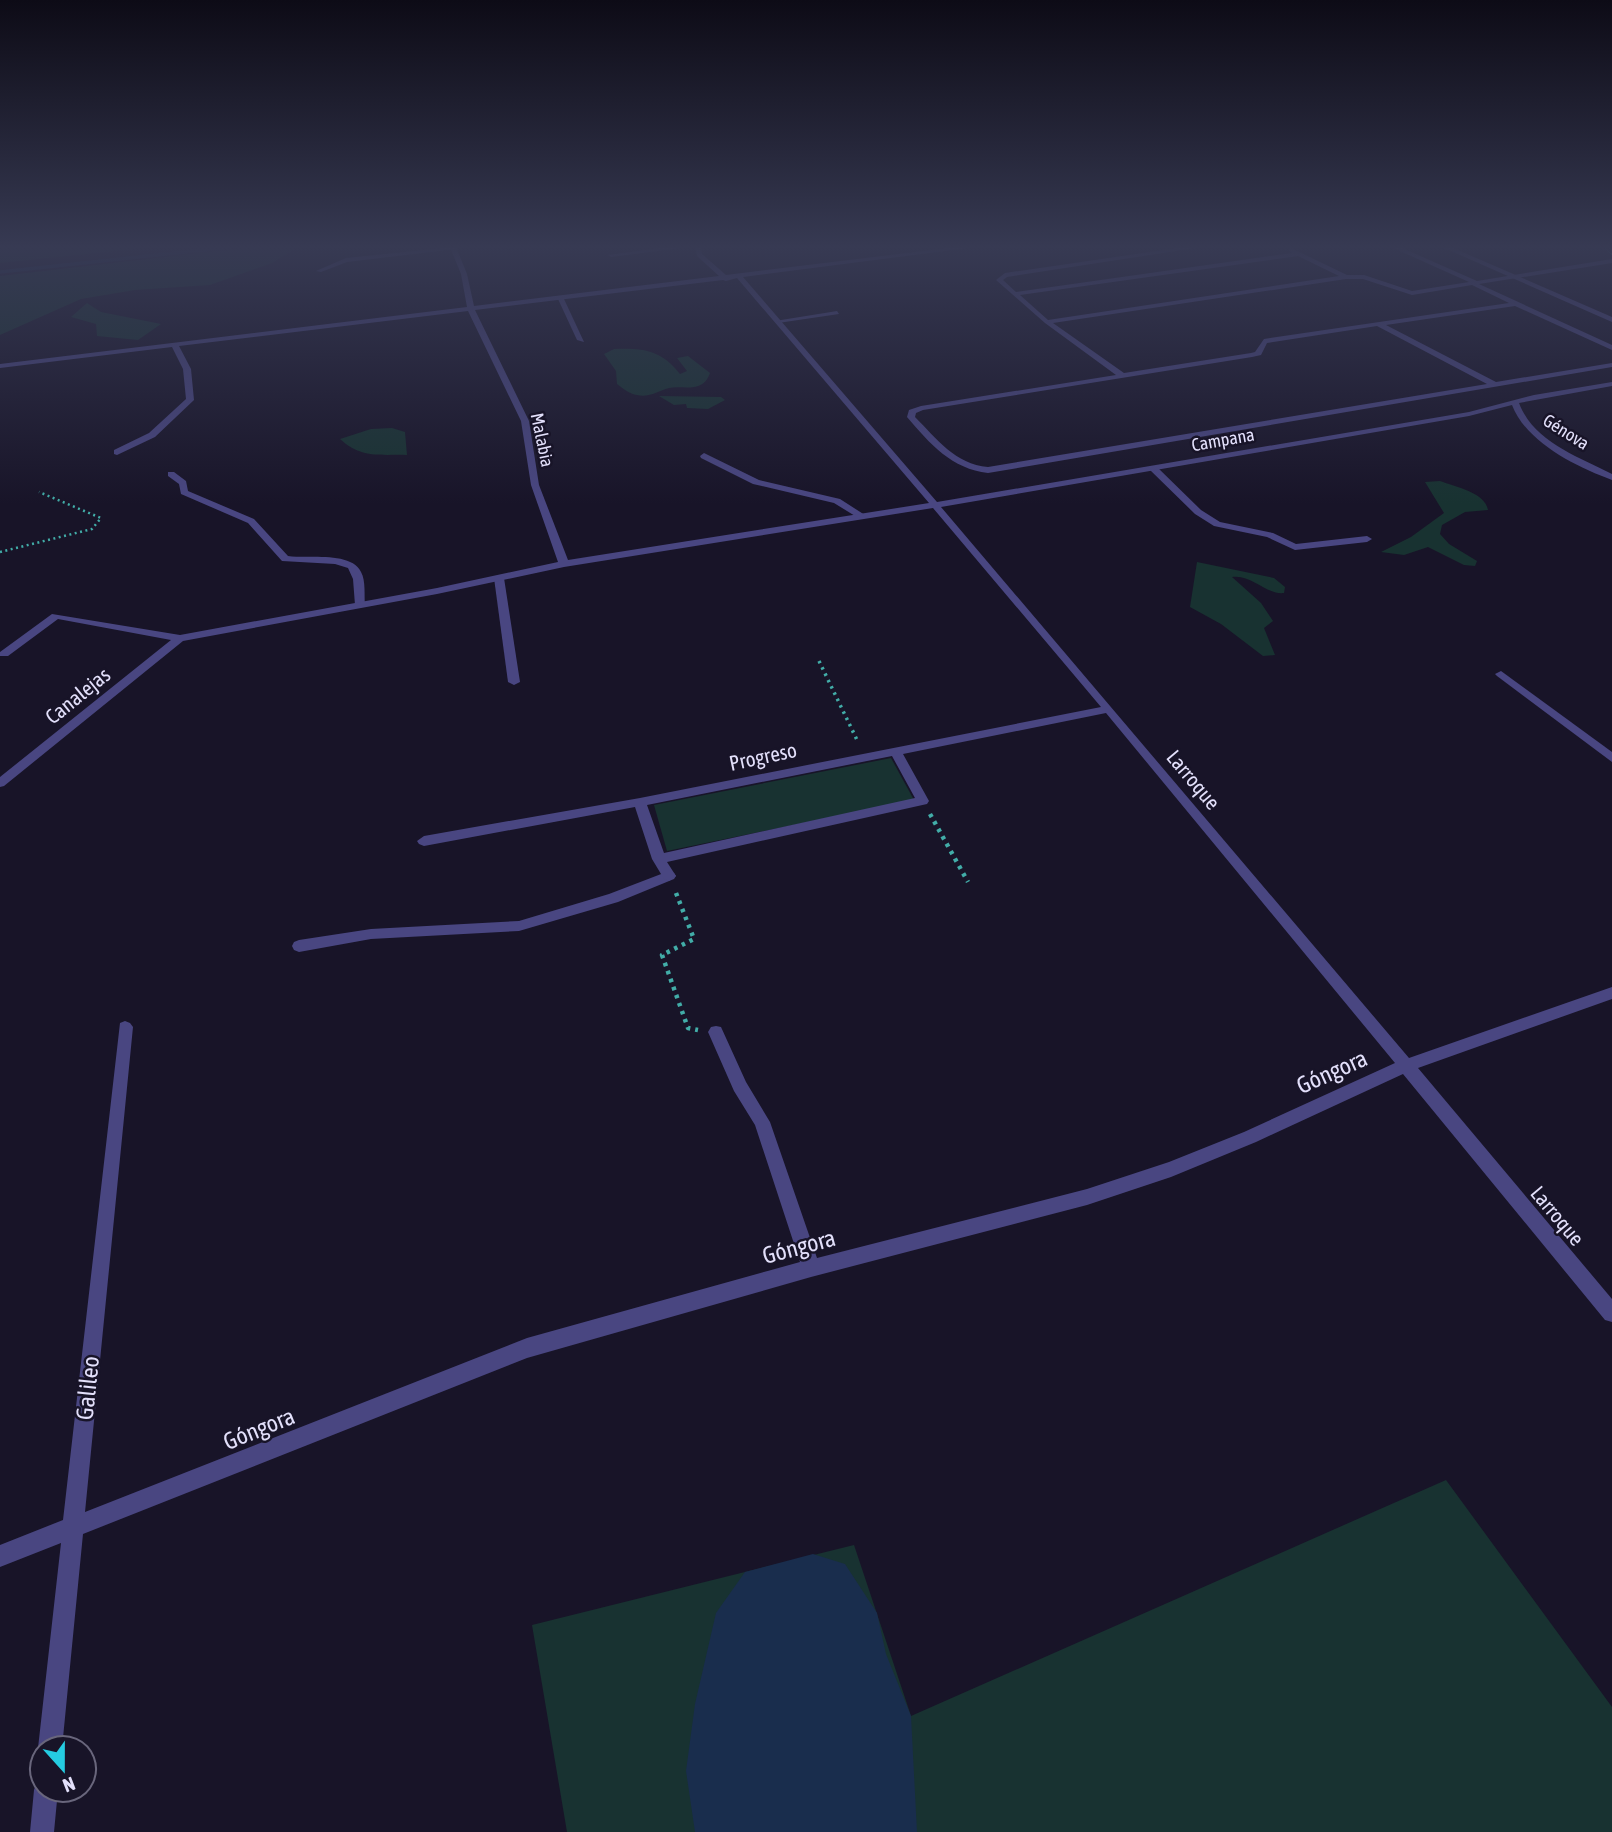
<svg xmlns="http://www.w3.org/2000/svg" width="1612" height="1832" viewBox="0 0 1612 1832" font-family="'Asap Condensed',sans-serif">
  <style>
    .green { fill: #183231 }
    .water { fill: #192d4d }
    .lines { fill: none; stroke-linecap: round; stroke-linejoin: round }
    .stream { stroke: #192d4d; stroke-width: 3.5 }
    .path-far2 { stroke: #42ada8; stroke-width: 2.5; stroke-dasharray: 2 3.5; stroke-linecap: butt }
    .path-far1 { stroke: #42ada8; stroke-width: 3.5; stroke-dasharray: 2.5 4.5; stroke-linecap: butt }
    .path { stroke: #42ada8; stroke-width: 4.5; stroke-dasharray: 3.5 5; stroke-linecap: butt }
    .lane { fill: #494681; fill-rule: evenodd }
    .street { fill: #494681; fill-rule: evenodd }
    .rail-casing { stroke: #25cce1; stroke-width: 3.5 }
    .rail { stroke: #181428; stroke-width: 2.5; stroke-dasharray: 8; stroke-linecap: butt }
    .labels { text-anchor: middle; stroke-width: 5; stroke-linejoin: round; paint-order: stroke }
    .far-street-label { font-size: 18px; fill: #e3e0fb; stroke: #181428 }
    .street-label { font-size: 21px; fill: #e3e0fb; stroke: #181428 }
    .near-street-label { font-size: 24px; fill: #e3e0fb; stroke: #181428 }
  </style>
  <rect width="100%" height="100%" fill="#181428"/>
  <g class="green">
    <path d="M0,247h154l-154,16z"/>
    <path d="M251,247l44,2 -23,14 -62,22 -75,5 -54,9 -81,36v-59z"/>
    <path d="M87,303l14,9 60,12 -23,16 -41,-4 -1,-12 -25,-7z"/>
    <path d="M614,349c30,-1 47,1 66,25l7,-3 -10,-13 11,-2 22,17c-7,21 -27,12 -41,15 -11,3 -20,10 -32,7 -7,-1 -15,-7 -20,-11l-1,-13 -12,-17z"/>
    <path d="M659,396l62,1 4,3 -17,9 -21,-1 -1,-4 -12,1z"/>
    <path d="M392,428l13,4 2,23c-27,-1 -45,4 -67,-16l31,-10z"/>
    <path d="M1440,481c15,6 45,11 48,29l-23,2 -23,13 -2,9 9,10 28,17 -2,5 -11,-1 -36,-18 -24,8 -23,-3 30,-15 33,-24 -19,-31z"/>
    <path d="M1197,562l77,16 11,9 -1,6c-18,2 -32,-19 -52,-16l29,26 12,18 -9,7 11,27 -12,1 -42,-32 -31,-17z"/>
    <path d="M891,758l23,42 -247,51 -13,-46z"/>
    <path d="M1446,1480l166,227v125h-1045l-35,-207 322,-80 57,171z"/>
  </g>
  <path class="water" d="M813,1554l32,10 32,49 9,41 25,62 6,116h-222l-9,-61 9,-67 21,-91 29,-41z"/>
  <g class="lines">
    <path class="stream" d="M0,272l231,-25"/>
    <path class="path-far2" d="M0,552l92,-23 9,-11 -62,-26"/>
    <path class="path-far1" d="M819,661l39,81"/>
    <g class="path">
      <path d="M930,814l38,68"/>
      <path d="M676,893l18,46 -32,16 26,73 10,2"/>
    </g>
    <g class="lane">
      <path d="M452,247l4,2 -109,13 -26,10 -5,-1 30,-13z"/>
      <path d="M666,247h23l-78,10 -3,-2z"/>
      <path d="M1184,247h18l-195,30 -4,3 13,12 276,-39 -4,-3 3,-2 56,27h17l48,16 57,-9 -78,-35h9l77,34 135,-22v4l-133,21 133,61v5l-97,-44 -129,19 110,57 116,-19v4l-624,106c-36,-4 -58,-29 -81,-56l2,-7 12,-4 195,-31 -71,-52 -49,-43 9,-7zM1298,256l41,20 -291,44 -28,-25zM1346,279h17l49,16 60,-10 37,18 -245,36 -9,13 -4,1 -127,20 -71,-50zM1377,326l110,58 -499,83c-33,-3 -51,-28 -73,-50l1,-4 7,-3 329,-53 9,-2 6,-12z"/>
      <path d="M561,297l3,2 20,43 -7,-2 -19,-41z"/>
      <path d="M837,311l2,3 -61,9 -3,-2z"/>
      <path d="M704,453l55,27 81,19 28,18 -8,2 -26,-16 -81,-19 -52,-26 -1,-2z"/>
      <path d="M1150,466h6l45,44 19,12 53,11 23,11 71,-8 5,3 -5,3 -72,8 -28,-13 -53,-11 -19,-12 -45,-44z"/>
      <path d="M168,472h6l12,9 2,10 66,28 34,37c19,3 63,-5 73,16 5,9 3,23 4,33l-5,3 -5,-3 -2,-26 -5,-11 -13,-4 -53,-3 -34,-38 -67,-29 -2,-10 -11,-8z"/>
      <path d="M499,575l5,3 16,104 -6,3 -6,-3 -14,-104z"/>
      <path d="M1501,671l111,81v10l-115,-86 -2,-2z"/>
      <path d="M669,871l5,2 2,3 -2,3 -56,23 -99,29 -148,8 -72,13 -5,-2 -2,-4 2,-4 5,-2 72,-11 148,-8 90,-27z"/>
    </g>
    <g class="street">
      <path d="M450,247h6l11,27 7,32 245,-30 -22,-20 -2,-9h6l1,7 24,21 230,-28h20l-233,30 194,225 532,-90 65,-17 78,-13v4l-93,17c15,39 58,53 93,71v6c-36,-13 -86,-38 -100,-75l-43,11 -528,91 468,551 203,-71v12l-194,69 194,231v23l-7,-2 -202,-246 -147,68 -85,35 -84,28 -276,72 -284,81 -444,176 -21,214h-20v8l-4,-8 23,-205 -61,24v-22l63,-25 57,-497 5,-2 5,2 3,4 -48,485 442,-174 273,-76 -45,-137 -21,-34 -26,-59 3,-5 5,-1 5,1 25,55 24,40 47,136 270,-69 82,-27 75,-30 151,-69 -289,-350 -203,41 26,47 -2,3 -260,58 9,14 -7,5 -5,-2 -12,-20 -17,-52 -211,39 -5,-2 -2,-3 7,-5 216,-38 461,-91 -168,-199 -369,59 -127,27 -254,47 -179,145 -4,1v-10l171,-137 -113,-21 -50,37h-8v-4l52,-38 128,21 257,-47 121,-26 -27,-77 -10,-64 -53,-110 -289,35 12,23 3,31 -39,37 -38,18 -3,-1v-4l35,-17 37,-34 -3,-30 -11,-22 -172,21v-4l467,-57 -6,-33zM737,278l192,225 -361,57 -29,-75 -10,-64 -54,-111 248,-30 3,1zM892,756l23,42 -251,55 -17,-48z"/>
      <path d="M1442,247h9l161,70v5z"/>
      <path d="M42,1779v11h16l-4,42h-24l4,-42 3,-9z"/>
    </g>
    <defs>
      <path id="rail" d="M1606,247l6,6"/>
    </defs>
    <use href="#rail" class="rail-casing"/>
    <use href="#rail" class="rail"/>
  </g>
  <linearGradient id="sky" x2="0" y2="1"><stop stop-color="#0d0b16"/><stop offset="0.49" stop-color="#373a53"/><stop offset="1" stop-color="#373a53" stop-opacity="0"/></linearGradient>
  <rect width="1612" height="504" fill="url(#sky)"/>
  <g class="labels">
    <g class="far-street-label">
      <text transform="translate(1566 432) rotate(32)" y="6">Génova</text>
      <text transform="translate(542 440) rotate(78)" y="6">Malabia</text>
      <text transform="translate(1223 440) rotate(-10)" y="6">Campana</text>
    </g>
    <g class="street-label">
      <text transform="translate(78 696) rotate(-39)" y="7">Canalejas</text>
      <text transform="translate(763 757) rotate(-12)" y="7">Progreso</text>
      <text transform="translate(1193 780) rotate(50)" y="7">Larroque</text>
      <text transform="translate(1557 1216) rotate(50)" y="7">Larroque</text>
    </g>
    <g class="near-street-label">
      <text transform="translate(1332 1072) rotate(-24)" y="8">Góngora</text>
      <text transform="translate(799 1247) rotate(-15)" y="8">Góngora</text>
      <text transform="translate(88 1388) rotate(-84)" y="8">Galileo</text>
      <text transform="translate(259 1429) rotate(-22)" y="8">Góngora</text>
    </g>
  </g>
  <g transform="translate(63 1769) rotate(159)"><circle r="33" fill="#181428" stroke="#69667c" stroke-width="2"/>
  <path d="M0-5L12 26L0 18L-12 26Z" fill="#25cce1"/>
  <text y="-10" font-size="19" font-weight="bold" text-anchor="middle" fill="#e3e0fb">N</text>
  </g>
</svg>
